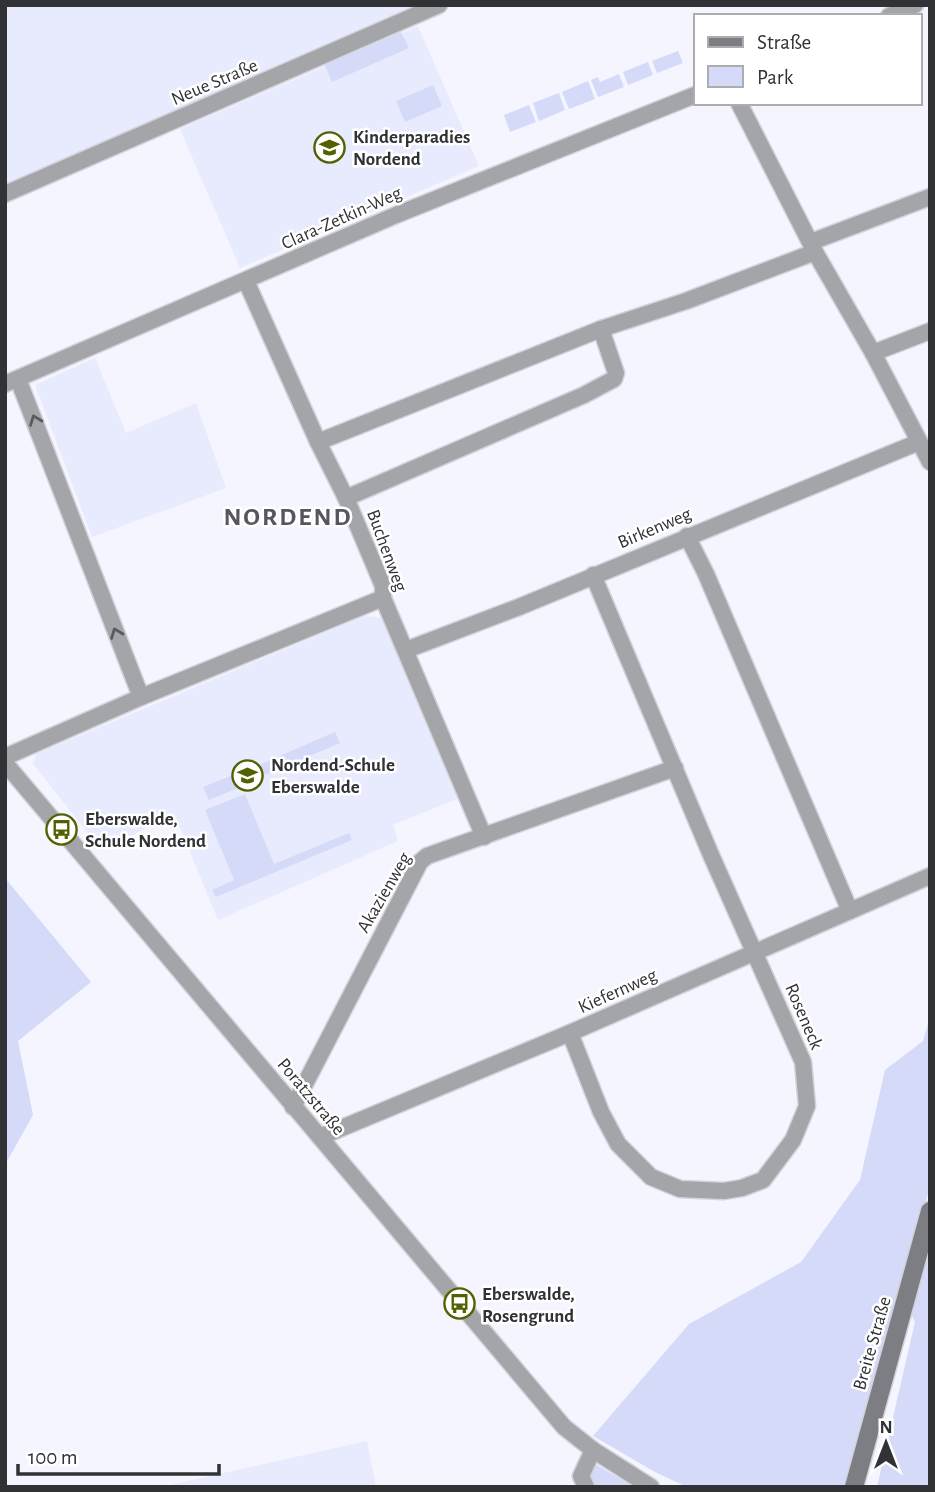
<svg xmlns="http://www.w3.org/2000/svg" width="935" height="1492" viewBox="0 0 935 1492" font-family="'Alegreya Sans',sans-serif">
  <style>
    .built { fill: #e8ebfd }
    .green { fill: #d5daf9 }
    .lines { fill: none; stroke-linecap: round; stroke-linejoin: round }
    .minor-casing { stroke: #d1d2da; stroke-width: 19 }
    .secondary-casing { stroke: #d1d2da; stroke-width: 21 }
    .minor { stroke: #a4a5a9; stroke-width: 16 }
    .secondary { stroke: #7d7e84; stroke-width: 18 }
    .oneway { stroke: #595a5e }
    .labels { text-anchor: middle; stroke-width: 5; stroke-linejoin: round; paint-order: stroke }
    .street-label { font-size: 19px; fill: #313236; stroke: #fff }
    .poi-label { font-size: 19px; font-weight: bold; fill: #313236; stroke: #fff; text-anchor: start }
    .district-label { font-size: 26px; font-weight: bold; letter-spacing: 2px; fill: #55565f; stroke: #fff }
  </style>
  <rect width="100%" height="100%" fill="#f4f5fe"/>
  <g class="built">
    <path d="M5,5h416l-416,179z"/>
    <path d="M418,26l61,140 -239,102 -60,-139z"/>
    <path d="M95,358l31,75 70,-30 30,85 -134,49 -57,-152z"/>
    <path d="M364,616l19,2 79,179 -69,28 5,16 -180,79 -44,-107 -72,38 -69,-87 3,-10z"/>
    <path d="M367,1441l9,46h-240l34,-2z"/>
  </g>
  <g class="green">
    <path d="M401,32l8,16 -77,34 -7,-17z"/>
    <path d="M678,51l5,12 -26,10 -5,-12z"/>
    <path d="M648,62l5,13 -25,10 -5,-13z"/>
    <path d="M619,74l5,13 -26,10 -7,-17 7,-3 2,5z"/>
    <path d="M588,81l7,18 -26,10 -7,-17z"/>
    <path d="M433,85l9,21 -37,16 -9,-21z"/>
    <path d="M559,93l6,17 -26,11 -6,-18z"/>
    <path d="M529,105l7,17 -26,10 -6,-17z"/>
    <path d="M335,732l5,11 -75,32 -4,-11z"/>
    <path d="M255,766l5,13 -51,21 -6,-13z"/>
    <path d="M245,794l29,70 75,-31 3,7 -136,57 -4,-7 22,-10 -29,-70z"/>
    <path d="M5,878l86,104 -73,59 15,74 -28,50z"/>
    <path d="M930,1017v169l-83,301h-160l-32,-15 -62,-36 96,-112 112,-62 59,-82 25,-110 38,-29z"/>
    <path d="M930,1237v250h-53l38,-165 -6,-12z"/>
    <path d="M595,1464l39,23h-42l-2,-16z"/>
  </g>
  <g class="lines">
    <defs>
      <g id="minor">
        <path d="M889,16l26,-11"/>
        <path d="M739,103l76,149 58,101 57,109"/>
        <path d="M5,194l434,-189"/>
        <path d="M811,242l119,-45"/>
        <path d="M246,281l72,161 28,56 37,88v12l101,239"/>
        <path d="M873,353l57,-22"/>
        <path d="M18,379l123,318"/>
        <path d="M5,384l391,-169 299,-120"/>
        <path d="M318,442l283,-113 85,-28 129,-49"/>
        <path d="M346,498l238,-103 30,-16 2,-6 -15,-44"/>
        <path d="M687,536l19,38 144,337"/>
        <path d="M406,650l113,-43 400,-165"/>
        <path d="M5,757l136,-60 242,-99"/>
        <path d="M5,763l559,664 29,23 58,37"/>
        <path d="M570,1033l31,79 17,32 33,33 29,12 44,2 18,-3 21,-8 30,-40 14,-34 -4,-44 -92,-207 -118,-280"/>
        <path d="M293,1107l127,-245 7,-6 248,-88"/>
        <path d="M320,1137l250,-104 360,-157"/>
        <path d="M586,1487l-5,-11 12,-26"/>
      </g>
      <path id="secondary" d="M854,1487l76,-276"/>
    </defs>
    <use href="#minor" class="minor-casing"/>
    <use href="#secondary" class="secondary-casing"/>
    <use href="#minor" class="minor"/>
    <use href="#secondary" class="secondary"/>
  </g>
  <defs><path id="oneway-chevron" d="M-2-3.5L2.5 0L-2 3.5" fill="none" stroke-width="1.6" stroke-linecap="round" stroke-linejoin="round" transform="scale(1.75)"/></defs>
  <g class="oneway">
    <use href="#oneway-chevron" transform="translate(35 420) rotate(-111)"/>
    <use href="#oneway-chevron" transform="translate(116 633) rotate(-111)"/>
  </g>
  <defs>
    <symbol id="school-ring" viewBox="-11 -11 22 22"><circle r="9.5" fill="#fff" stroke="#546102" stroke-width="1.5"/><path d="M0-5L7-2L0 1L-7-2ZM-4 1L0 2.5L4 1V4Q0 6-4 4Z" fill="#546102"/></symbol>
    <symbol id="bus-ring" viewBox="-11 -11 22 22"><circle r="9.5" fill="#fff" stroke="#546102" stroke-width="1.5"/><path d="M-5-6H5V4H4V6H2V4H-2V6H-4V4H-5ZM-3.5-4V0h7V-4ZM-3.5 1.2v1.5H-2V1.2ZM2 1.2v1.5H3.5V1.2Z" fill="#546102"/></symbol>
  </defs>
  <g fill-rule="evenodd">
    <use href="#school-ring" x="312" y="130" width="35" height="35"/>
    <use href="#school-ring" x="230" y="758" width="35" height="35"/>
    <use href="#bus-ring" x="44" y="812" width="35" height="35"/>
    <use href="#bus-ring" x="442" y="1286" width="35" height="35"/>
  </g>
  <g class="labels">
    <g class="street-label">
      <text transform="translate(214 81) rotate(-23)" y="7">Neue Straße</text>
      <text transform="translate(341 217) rotate(-24)" y="7">Clara-Zetkin-Weg</text>
      <text transform="translate(654 527) rotate(-23)" y="7">Birkenweg</text>
      <text transform="translate(388 550) rotate(70)" y="7">Buchenweg</text>
      <text transform="translate(383 892) rotate(-60)" y="7">Akazienweg</text>
      <text transform="translate(617 990) rotate(-24)" y="7">Kiefernweg</text>
      <text transform="translate(805 1016) rotate(67)" y="7">Roseneck</text>
      <text transform="translate(312 1096) rotate(50)" y="7">Poratzstraße</text>
      <text transform="translate(871 1343) rotate(-74)" y="7">Breite Straße</text>
    </g>
    <g class="poi-label">
      <text x="353" y="143">Kinderparadies<tspan x="353" dy="22">Nordend</tspan></text>
      <text x="271" y="771">Nordend-Schule<tspan x="271" dy="22">Eberswalde</tspan></text>
      <text x="85" y="825">Eberswalde,<tspan x="85" dy="22">Schule Nordend</tspan></text>
      <text x="482" y="1300">Eberswalde,<tspan x="482" dy="22">Rosengrund</tspan></text>
    </g>
    <g class="district-label">
      <text x="288" y="525">NORDEND</text>
    </g>
  </g>
  <rect width="935" height="1492" fill="none" stroke="#313236" stroke-width="14"/>
  <rect x="694" y="14" width="228" height="91" fill="#ffffff" stroke="#adadaf" stroke-width="2"/>
  <rect x="708" y="37" width="35" height="10" fill="#7d7e84" stroke="#adadaf" stroke-width="2"/>
  <text x="757" y="49" font-size="21" fill="#313236">Straße</text>
  <rect x="708" y="66" width="35" height="21" fill="#d5daf9" stroke="#adadaf" stroke-width="2"/>
  <text x="757" y="84" font-size="21" fill="#313236">Park</text>
  <g transform="translate(886 1443)" stroke="#ffffff" stroke-width="5" paint-order="stroke">
  <path d="M0-5L12 26L0 18L-12 26Z" fill="#313236"/>
  <text y="-10" font-size="19" font-weight="bold" text-anchor="middle" fill="#313236">N</text>
  </g>
  <path d="M18 1464v10h201v-10" fill="none" stroke="#313236" stroke-width="3.5"/>
  <text x="28" y="1464" font-size="21" fill="#313236" stroke="#ffffff" stroke-width="5" paint-order="stroke">100 m</text>
</svg>
